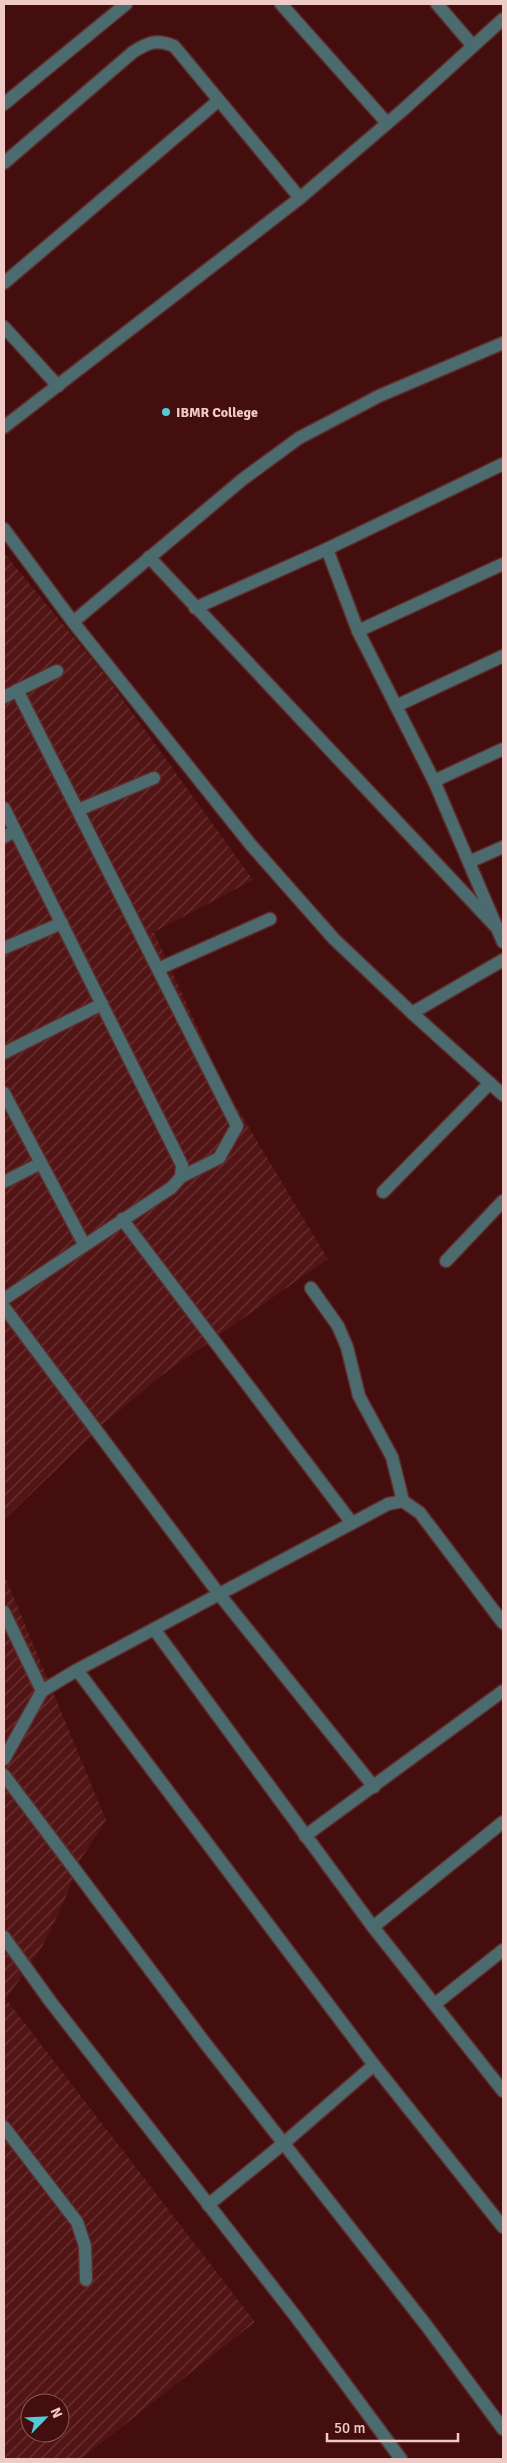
<svg xmlns="http://www.w3.org/2000/svg" width="507" height="2463" viewBox="0 0 507 2463" font-family="Signika,sans-serif">
  <style>
    .industrial { fill: url(#industrial-furrows); fill-rule: evenodd }
    .lines { fill: none; stroke-linecap: round; stroke-linejoin: round }
    .minor-casing { stroke: #5f2c2c; stroke-width: 15 }
    .minor { stroke: #4c6b6f; stroke-width: 12 }
    .poi-dot { fill: #52cbd8; stroke: #440e0e; stroke-width: 2 }
    .labels { text-anchor: middle; stroke-width: 5; stroke-linejoin: round; paint-order: stroke }
    .poi-label { font-size: 14px; font-weight: bold; fill: #efcbc7; stroke: #440e0e; text-anchor: start }
  </style>
  <defs>
    <pattern id="industrial-furrows" width="10" height="10" patternUnits="userSpaceOnUse" patternTransform="scale(1.25)"><rect width="10" height="10" fill="#521414"/><path d="M-1 1l2-2M0 10L10 0M9 11l2-2" fill="none" stroke="#6b3535"/></pattern>
  </defs>
  <rect width="100%" height="100%" fill="#440e0e"/>
  <g class="industrial">
    <path d="M4,553l102,123 147,204 -99,52 70,154 104,173 -166,116 -61,51 -97,94z"/>
    <path d="M4,1574l102,246 -27,42 -15,40 -23,47 -35,50 249,323 -174,137h-77zM30,2403h30v30h-30z"/>
  </g>
  <g class="lines">
    <defs>
      <g id="minor">
        <path d="M281,4l106,119"/>
        <path d="M437,4l36,42"/>
        <path d="M4,104l122,-100"/>
        <path d="M4,163l129,-111c16,-10 23,-13 41,-6l126,152"/>
        <path d="M4,283l214,-182"/>
        <path d="M4,327l54,59"/>
        <path d="M4,427l296,-229 104,-89 99,-90"/>
        <path d="M4,529l69,93 178,223 83,94 78,74 91,82"/>
        <path d="M327,549l31,82 76,150 69,161"/>
        <path d="M149,557l348,371"/>
        <path d="M195,608l132,-59 176,-85"/>
        <path d="M73,622l170,-143 56,-41 80,-42 124,-53"/>
        <path d="M358,631l145,-67"/>
        <path d="M17,690l220,436 -18,32 -38,19"/>
        <path d="M4,697l53,-26"/>
        <path d="M396,706l107,-50"/>
        <path d="M434,781l69,-32"/>
        <path d="M4,808l178,357 -1,12 -10,11 -167,111"/>
        <path d="M78,810l76,-32"/>
        <path d="M4,837l11,-6"/>
        <path d="M469,862l34,-15"/>
        <path d="M4,948l58,-25"/>
        <path d="M158,969l112,-50"/>
        <path d="M412,1013l91,-53"/>
        <path d="M4,1053l98,-49"/>
        <path d="M4,1093l80,151"/>
        <path d="M4,1182l35,-18"/>
        <path d="M383,1192l107,-109"/>
        <path d="M122,1219l230,304"/>
        <path d="M446,1261l57,-60"/>
        <path d="M311,1288l27,38 9,21 12,49 33,61 11,44"/>
        <path d="M4,1307l215,287 155,193"/>
        <path d="M4,1612l38,79"/>
        <path d="M154,1629l219,298 130,164"/>
        <path d="M77,1670l297,395 129,162"/>
        <path d="M4,1759l38,-68 35,-21 311,-166 15,-3 17,12 83,110"/>
        <path d="M4,1775l201,268 221,282 77,104"/>
        <path d="M305,1836l198,-145"/>
        <path d="M373,1927l130,-105"/>
        <path d="M4,1937l46,64 246,316 105,142"/>
        <path d="M435,2004l68,-54"/>
        <path d="M4,2127l73,95 8,24 1,34"/>
        <path d="M208,2205l76,-62 90,-78"/>
      </g>
    </defs>
    <use href="#minor" class="minor-casing"/>
    <use href="#minor" class="minor"/>
  </g>
  <circle class="poi-dot" cx="166" cy="412" r="5"/>
  <g class="labels">
    <g class="poi-label">
      <text x="176" y="417">IBMR College</text>
    </g>
  </g>
  <rect width="507" height="2463" fill="none" stroke="#efcbc7" stroke-width="10"/>
  <g transform="translate(45 2418) rotate(66)"><circle r="24" fill="#440e0e" stroke="#885a58"/>
  <path d="M0-4L9 19L0 12L-9 19Z" fill="#52cbd8"/>
  <text y="-8" font-size="14" font-weight="bold" text-anchor="middle" fill="#efcbc7">N</text>
  </g>
  <path d="M327 2433v8h131v-8" fill="none" stroke="#efcbc7" stroke-width="2.5"/>
  <text x="334" y="2433" font-size="15" fill="#efcbc7" stroke="#440e0e" stroke-width="4" paint-order="stroke">50 m</text>
</svg>
